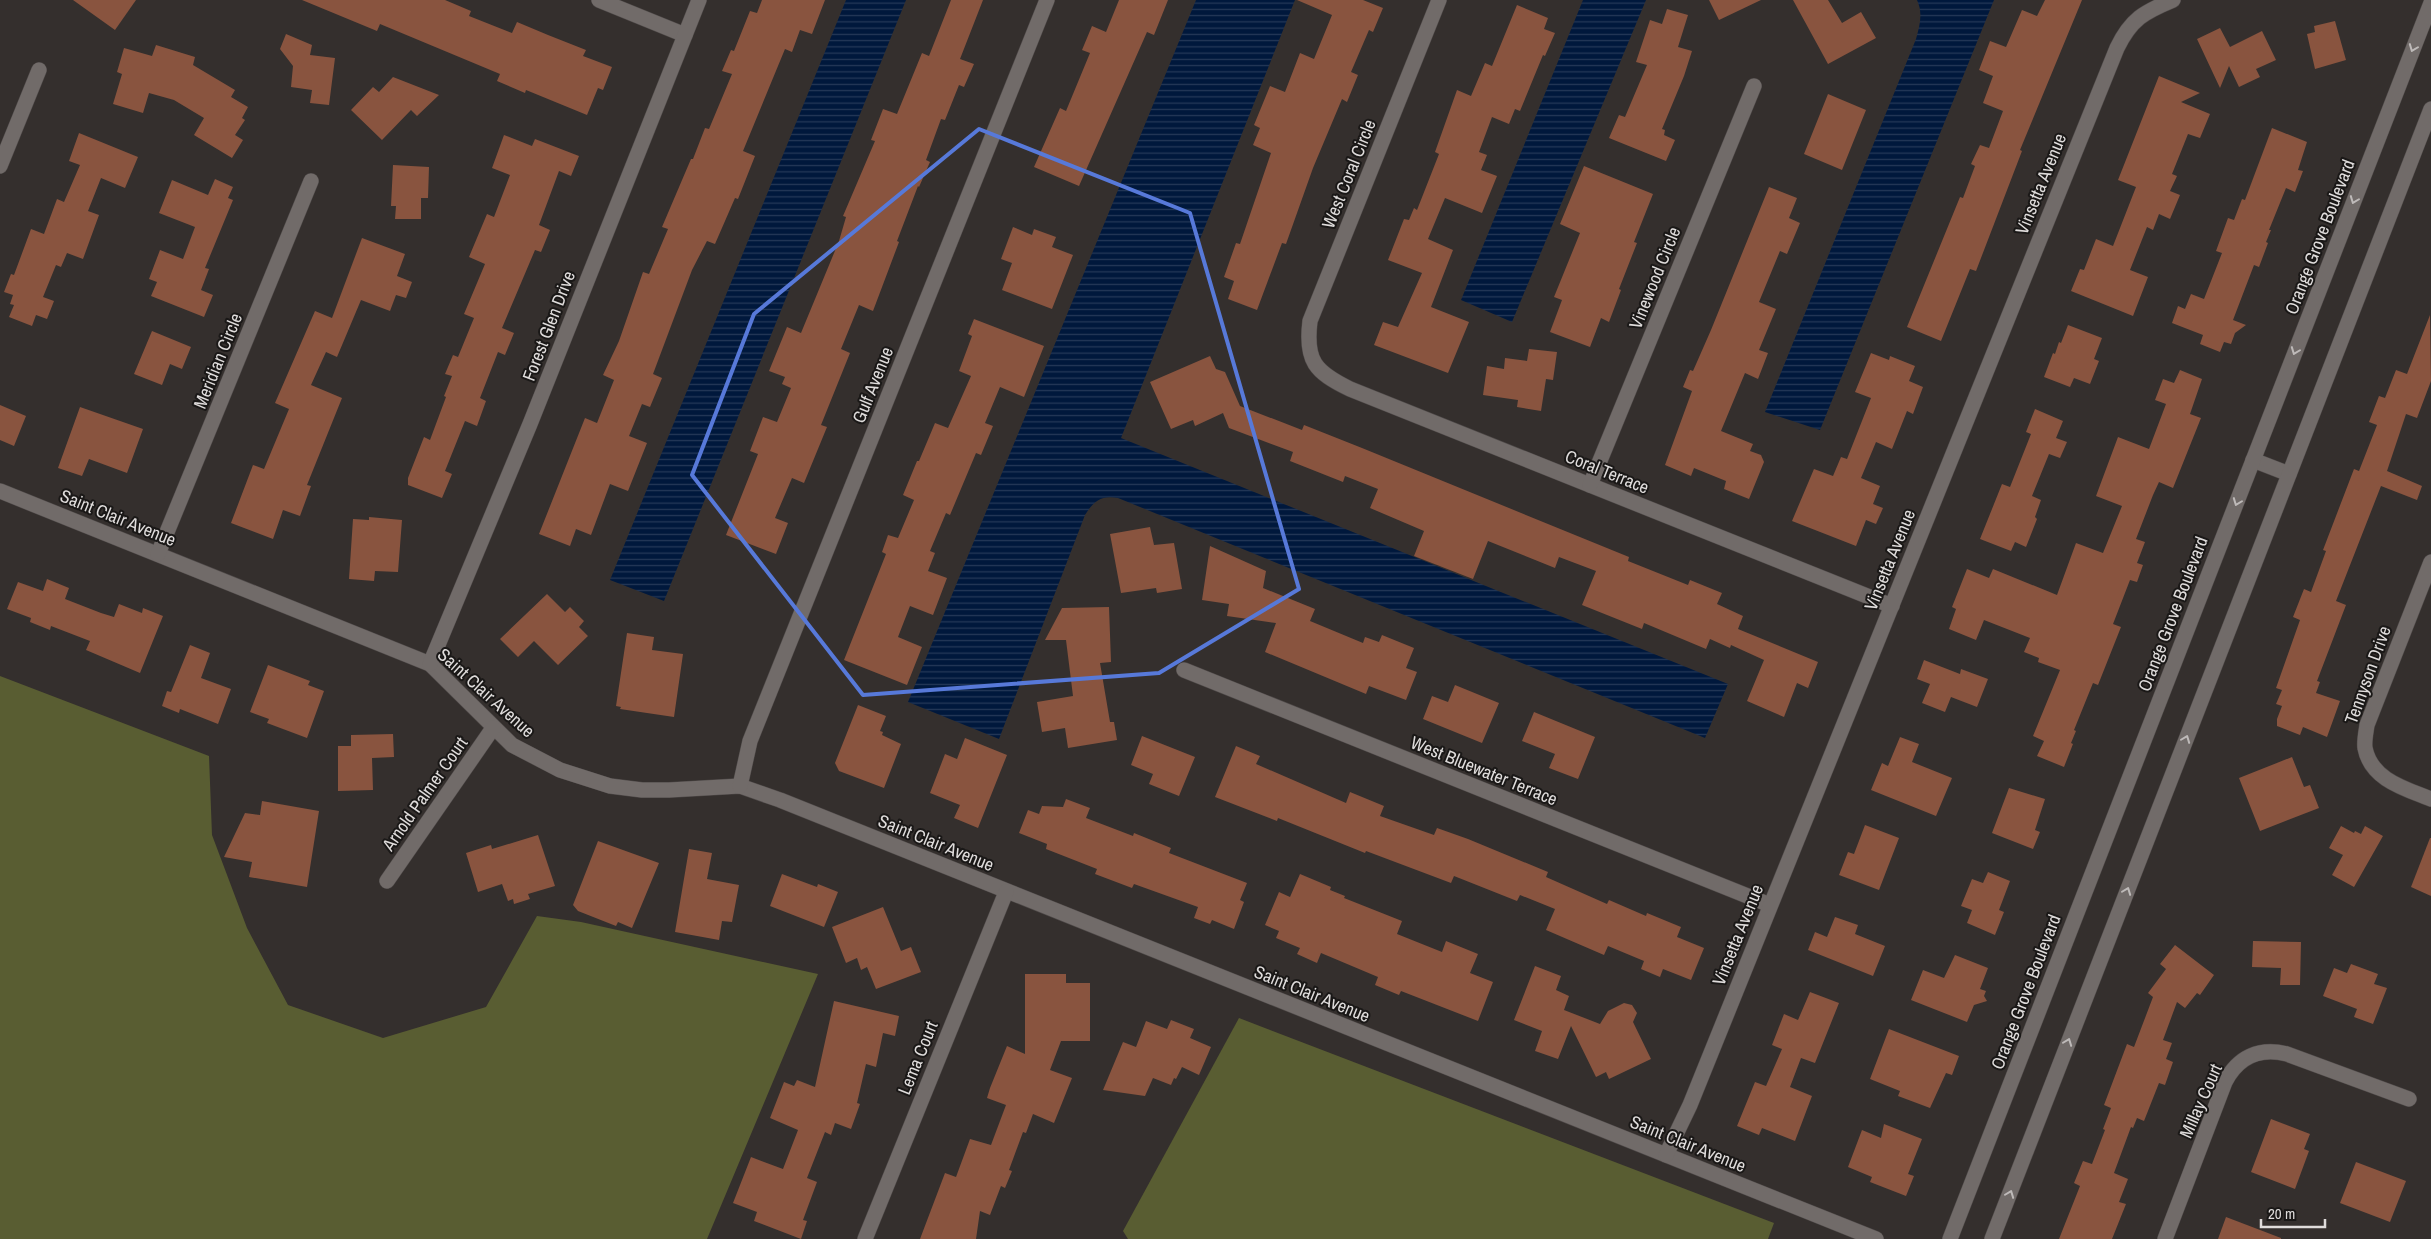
<svg xmlns="http://www.w3.org/2000/svg" width="2431" height="1239" viewBox="0 0 2431 1239" font-family="'Archivo Narrow',sans-serif">
  <style>
    .grass { fill: #595d32 }
    .water { fill: url(#water-rules) }
    .building { fill: #89543f }
    .lines { fill: none; stroke-linecap: round; stroke-linejoin: round }
    .street-casing { stroke: #4f4a49; stroke-width: 16 }
    .secondary-casing { stroke: #4f4a49; stroke-width: 16 }
    .street { stroke: #716b69; stroke-width: 15 }
    .secondary { stroke: #716b69; stroke-width: 15 }
    .oneway { stroke: #bebab9 }
    .marked { fill: none; stroke: #5779d9; stroke-width: 4; stroke-linejoin: round }
    .labels { text-anchor: middle; stroke-width: 4; stroke-linejoin: round; paint-order: stroke }
    .street-label { font-size: 18px; fill: #dfdcdb; stroke: #1a1817 }
  </style>
  <defs>
    <pattern id="water-rules" width="6" height="5" patternUnits="userSpaceOnUse" patternTransform="scale(1.25)"><rect width="6" height="5" fill="#00183c"/><path d="M0 2.5h6" fill="none" stroke="#253958"/></pattern>
  </defs>
  <rect width="100%" height="100%" fill="#342f2d"/>
  <g class="grass">
    <path d="M0,676l209,80 3,79 35,93 41,77 95,33 103,-31 51,-91 44,6 237,52 -111,265h-707z"/>
    <path d="M1239,1018l535,205 -6,16h-640l-5,-8z"/>
  </g>
  <g class="water">
    <path d="M846,0h60l-242,601 -54,-21z"/>
    <path d="M1196,0h99l-174,438 607,246 -23,54 -587,-240c-17,-3 -24,3 -33,17l-86,224 -91,-37z"/>
    <path d="M1583,0h63l-134,322 -51,-22z"/>
    <path d="M1917,0h77l-174,430 -55,-18 151,-373c4,-14 7,-26 1,-39z"/>
  </g>
  <g class="building">
    <path d="M73,0h63l-21,30z"/>
    <path d="M302,0h143l26,11 -2,5 43,17 5,-11 31,13 38,15 -3,6 29,11 -9,23 -5,-2 -11,27 -61,-25 -1,3 -28,-12 3,-7 -120,-50 -3,7z"/>
    <path d="M762,0h63l-13,34 -12,-4 -8,22 -7,-3 -42,102 12,5 -17,43 -3,-1 -20,46 -8,-3 -15,29 -39,104 9,4 -12,29 -8,-3 -13,32 18,7 -19,48 -18,-7 -19,51 -15,-6 -6,17 -31,-12 46,-116 12,5 17,-43 -11,-5 16,-34 24,-69 6,2 19,-45 -6,-2 29,-68h2l12,-31 4,1 23,-55 -10,-3 9,-21 3,1 16,-40 7,2z"/>
    <path d="M951,0h32l-23,59 14,5 -10,23 -5,-2 -14,35 -4,-1 -15,41 4,2 -11,25 -1,-1 -21,55 2,1 -26,69 -14,-6 -18,44 9,4 -29,72 6,2 -23,56 -12,-5 -17,40 13,5 -12,31 -50,-19 32,-81 -8,-3 13,-34 14,5 14,-34 -9,-4 3,-7 -16,-6 18,-44 14,6 38,-92 7,-24 -3,-1 32,-75 -4,-1 12,-31 14,5 25,-61 7,3z"/>
    <path d="M1119,0h49l-14,35 -7,-3 -68,154 -45,-19 26,-59 6,3 24,-58 -8,-3 10,-24 14,6z"/>
    <path d="M1297,0h66l20,8 -10,24 -4,-2 -18,42 7,3 -11,27 -5,-3 -29,69 -27,76 -4,-1 -25,67 -29,-11 6,-18 -10,-4 12,-34 4,1 31,-91 -18,-8 7,-17 -6,-3 16,-39 15,6 15,-39 14,6 18,-44z"/>
    <path d="M1709,0h52l-42,20z"/>
    <path d="M1793,0h35l14,23 19,-11 15,26 -48,26z"/>
    <path d="M2045,0h37l-62,150 2,1 -46,120 -6,-2 -29,72 -34,-14 53,-130 3,1 12,-32 -4,-2 9,-19 9,3 14,-37 -20,-8 10,-27 -14,-6 11,-29 16,6 16,-37 15,6z"/>
    <path d="M1517,5l31,13 -4,11 11,4 -10,23 -2,-1 -23,56 -5,-2 -6,15 -17,-7 -13,35 8,3 -6,15 16,6 -15,37 -37,-15 -17,41 25,11 -22,57 38,15 -21,51 -74,-28 9,-23 15,5 24,-54 -34,-13 16,-41 5,1 5,-12 3,2 22,-56 -4,-2 22,-62 14,6 14,-33 7,3z"/>
    <path d="M1667,9l21,6 -10,32 14,4 -8,25 -22,53 3,1 -1,5 11,5 -9,21 -57,-23 10,-23 6,2 22,-52 -11,-3 14,-42 12,4z"/>
    <path d="M2335,21l11,39 -31,9 -8,-35 8,-2 -1,-6z"/>
    <path d="M2220,28l10,19 32,-16 14,29 -20,9 4,8 -21,10 -10,-21 -9,22 -23,-49z"/>
    <path d="M286,34l26,11 -2,10 25,3 -6,47 -19,-2 2,-13 -21,-3 2,-21 -13,-17z"/>
    <path d="M156,45l39,12 -2,8 42,25 -4,7 17,10 -6,11 3,2 -10,15 8,5 -11,18 -38,-23 10,-17 -30,-18 -25,-7 -6,20 -30,-9 9,-30 -5,-2 7,-24 28,8z"/>
    <path d="M2159,76l41,17 -19,9 29,12 -10,24 -12,-4 -16,40 5,2 -7,15 10,4 -10,24 -11,-5 -6,16 -6,-3 -17,43 18,7 -15,39 -62,-25 9,-22 4,1 12,-31 17,7 23,-59 -18,-7z"/>
    <path d="M393,77l46,18 -22,21 -6,-6 -29,30 -31,-30 22,-23 6,5z"/>
    <path d="M1828,94l38,16 -24,60 -38,-16z"/>
    <path d="M2272,128l35,14 -9,28 5,1 -8,21 -9,-4 -17,42h2l-5,12 2,1 -9,24 -5,-2 -21,55 13,5 -11,8 -4,11 -7,-2 -4,10 -20,-8 3,-9 -31,-12 6,-17 7,3 6,-15 13,5 18,-46 -6,-2 12,-33 6,2 8,-21 3,1z"/>
    <path d="M79,133l59,24 -13,31 -24,-10 -13,33 11,4 -16,44 -16,-6 -6,14 -5,-2 -13,32 11,4 -7,18 -11,-4 -4,11 -23,-9 5,-12 -4,-1 3,-9 -9,-3 7,-18 3,1 17,-46 13,5 13,-35 7,3 16,-37 -11,-4z"/>
    <path d="M504,135l28,11 3,-7 44,17 -8,20 -12,-5 -20,54 11,5 -9,22 -6,-2 -33,78 12,5 -9,22 -7,-3 -18,46 6,3 -9,25 -12,-5 -20,50 7,3 -10,24 -34,-13v-7l16,-41 6,3 16,-43 -2,-1 8,-20 -7,-2 8,-19 5,2 16,-39 -10,-4 21,-50 -16,-7 18,-43 7,3 16,-42 -18,-7z"/>
    <path d="M393,165l36,2 -1,31h-7v21h-26l1,-13h-5z"/>
    <path d="M1584,166l69,28 -19,48 3,1 -18,46 2,1 -12,32 -8,-4 -11,29 -40,-15 12,-32 -8,-3 26,-64 -20,-9z"/>
    <path d="M215,179l18,8 -5,11 5,2 -28,68 4,1 -8,21 12,5 -9,22 -53,-21 6,-14 -8,-3 11,-29 23,9 12,-32 -36,-14 13,-33 36,15z"/>
    <path d="M1769,187l28,11 -8,20 11,5 -13,31 -7,-3 -21,51 17,7 -17,41 9,3 -10,26 -13,-6 -24,58 32,13 -3,7 11,4 3,7 -15,37 -25,-10 2,-8 -32,-13 -3,8 -26,-11 27,-74 -9,-4 7,-17 3,1 18,-41z"/>
    <path d="M1013,227l19,8 2,-6 22,8 -4,10 21,8 -21,54 -50,-19 10,-27 -11,-4z"/>
    <path d="M362,238l43,16 -8,22 15,6 -6,16 -10,-3 -6,16 -29,-11 -24,57 -11,-5 -15,33 31,13 -35,87 4,1 -11,30 -17,-6 -10,29 -42,-16 22,-58 11,4 25,-60 -14,-6 40,-92 17,7z"/>
    <path d="M2430,315l1,66 -14,37 -11,-4 -19,57 35,15 -5,14 -36,-14 -45,115 10,4 -29,76 3,1 -4,11 24,8 -13,36 -24,-10 -3,8 -23,-9v-7l5,-13 -6,-2 6,-14 -6,-2 24,-68 -7,-3 11,-28 7,3 15,-41 -3,-1 31,-81 5,2 18,-46 -8,-3 10,-26 6,2 11,-28 11,4z"/>
    <path d="M974,319l70,27 -20,51 -24,-10 -15,36 8,3 -12,29 -5,-2 -26,62 -4,-2 -16,38 5,2 -7,18 19,7 -14,37 -23,-9 -12,31 24,10 -15,38 -63,-25 42,-106 -4,-2 6,-17 10,3 16,-38 -11,-5 14,-34h2l16,-38 13,5 23,-52 -12,-5 13,-35 -4,-2z"/>
    <path d="M2068,325l34,13 -8,21 5,2 -9,23 -16,-6 -4,9 -26,-10 9,-24 2,1 4,-12 2,1z"/>
    <path d="M152,331l39,16 -9,22 -12,-5 -8,21 -28,-11z"/>
    <path d="M1529,349l28,3 -4,28 -7,-1 -5,32 -24,-4 1,-7 -35,-5 4,-29 17,3 1,-11 22,3z"/>
    <path d="M1871,353l18,7 1,-4 25,10 -6,15 14,6 -10,27 -6,-3 -15,38 -16,-7 -15,36 19,8 -7,18 10,4 -7,16 -10,-4 -10,26 -64,-25 22,-52 19,7 8,-19 6,2 24,-61 -16,-6z"/>
    <path d="M1210,356l6,13 9,3 15,34 62,24 2,-5 58,23 267,109 -1,4 60,24 2,-5 32,13 -5,11 26,12 -5,13 80,33 -10,26 -11,-5 -13,34 -37,-16 17,-41 -33,-15 -1,3 -20,-9 -4,10 -62,-26 -2,6 -60,-24 14,-34 -37,-14 -4,11 -67,-27 -15,38 -59,-23 10,-25 -54,-23 8,-19 -33,-13 -2,6 -53,-21 3,-9 -64,-24 -6,-15 -28,13 -2,-6 -22,9 -21,-47z"/>
    <path d="M2180,370l22,9 -12,35 11,4 -28,70 -14,-6 -6,13 -17,44 9,3 -8,21 6,2 -6,17 -7,-2 -17,44 8,3 -23,58 -5,-2 -19,47 2,1 -5,12 2,1 -9,23 -27,-11 7,-15 -11,-5 27,-66 -22,-8 1,-4 -15,-6 6,-14 -46,-18 -8,20 -27,-11 7,-20 -4,-2 15,-38 22,9 4,-9 64,26 19,-52 27,10 19,-47 -26,-10 22,-59 31,12 17,-45 -11,-4 8,-21 11,4z"/>
    <path d="M0,405l26,11 -12,30 -14,-6z"/>
    <path d="M80,407l63,22 -16,44 -38,-14 -7,17 -24,-8z"/>
    <path d="M2035,409l28,12 -7,17 11,4 -7,16 -11,-4 -17,42 9,4 -6,17 2,2 -11,28 -11,-5 -4,9 -31,-12 22,-55 8,3 21,-53 -5,-2z"/>
    <path d="M369,517l33,3 -4,52 -23,-1 -1,10 -25,-2 4,-60 16,1z"/>
    <path d="M1150,527l4,18 20,-2 8,46 -25,4 -1,-5 -35,5 -11,-59z"/>
    <path d="M1210,546l56,25 -3,17 52,21 -5,12 53,22 2,-6 14,5 3,-7 32,13 -8,20 11,4 -11,28 -37,-14 -3,8 -101,-42 11,-29 -49,-7 2,-12 -27,-4z"/>
    <path d="M47,579l22,9 -4,11 36,14 13,4 5,-13 23,9 1,-5 20,8 -23,57 -54,-23 4,-9 -39,-15 -1,4 -20,-8 1,-4 -24,-9 11,-27 25,9z"/>
    <path d="M547,594l18,18 5,-5 14,14 -5,6 9,9 -30,29 -24,-24 -16,16 -18,-18z"/>
    <path d="M1109,607l2,55 -11,1 10,59h4l3,18 -49,8 -3,-20 -23,4 -5,-30 36,-6 -7,-56h-21l17,-32z"/>
    <path d="M627,633l27,4 -2,13 31,4 -9,63 -54,-8 1,-2 -5,-1z"/>
    <path d="M190,645l20,8 -9,25 30,11 -13,35 -38,-15 -1,4 -17,-7 5,-15 4,1z"/>
    <path d="M1924,660l36,14 1,-5 27,10 -11,28 -26,-10 -6,15 -23,-9 8,-19 -13,-5z"/>
    <path d="M268,665l42,16 -2,4 16,6 -17,47 -40,-15 2,-4 -19,-7z"/>
    <path d="M1455,685l44,18 -17,40 -59,-24 9,-23 16,6z"/>
    <path d="M858,705l28,11 -6,15 3,1 -1,3 19,9 -17,44 -45,-17 -4,-8z"/>
    <path d="M1534,712l61,25 -17,42 -29,-11 6,-14 -33,-13z"/>
    <path d="M393,734l1,23 -22,1 1,32 -35,1v-45h13v-11z"/>
    <path d="M1142,736l53,21 -16,39 -30,-12 4,-10 -22,-9z"/>
    <path d="M1900,737l19,7 -7,18 40,16 -16,38 -65,-26 11,-27 6,3z"/>
    <path d="M965,738l42,17 -29,73 -24,-10 6,-13 -30,-12 15,-39 12,5z"/>
    <path d="M1236,746l24,10 -4,8 90,39 4,-11 34,14 -4,10 54,19 3,-7 31,11 80,33 -2,5 61,27 2,-4 37,16 1,-3 34,14 -4,10 27,11 -13,32 -28,-11 -3,8 -19,-8 3,-8 -36,-15 -4,9 -58,-25 9,-21 -35,-14 -3,6 -63,-25 -3,7 -85,-32 -1,2 -87,-35 -1,3 -62,-24z"/>
    <path d="M2292,757l12,30 6,-2 9,23 -59,23 -21,-53z"/>
    <path d="M2009,788l36,11 -10,31 5,2 -7,17 -41,-16z"/>
    <path d="M1066,799l24,9 -4,10 47,18 1,-3 37,15 -2,5 78,30 -7,17 4,2 -10,27 -22,-9 -2,4 -16,-6 4,-11 -64,-23 -2,4 -37,-14 2,-5 -51,-20 1,-5 -28,-11 9,-23 11,4 3,-8 21,1z"/>
    <path d="M262,801l57,10 -12,76 -58,-10 3,-15 -28,-5 21,-44 15,2z"/>
    <path d="M1865,825l34,13 -20,52 -40,-15 9,-23 6,2z"/>
    <path d="M2341,826l13,7 1,-2 6,3 4,-8 18,10 -29,51 -22,-12 11,-20 -14,-7z"/>
    <path d="M538,835l17,51 -27,8 2,5 -16,5 -1,-5 -5,2 -6,-17 -24,8 -12,-39 25,-8 1,4z"/>
    <path d="M2430,838h1v58l-20,-9z"/>
    <path d="M598,841l61,22 -27,65 -14,-6 -2,4 -38,-15 -5,-6z"/>
    <path d="M689,849l23,4 -5,26 32,6 -7,37 -10,-1 -3,19 -44,-8z"/>
    <path d="M1988,872l22,9 -11,29 5,2 -9,23 -28,-12 5,-13 -11,-4 11,-27 11,4z"/>
    <path d="M782,874l35,13 1,-3 20,8 -14,35 -54,-21z"/>
    <path d="M1300,874l31,13 -1,3 15,6 -1,2 58,23 -5,13 45,18 4,-11 32,13 -8,19 23,9 -15,39 -77,-30 -2,4 -24,-10 3,-8 -57,-24 -4,10 -20,-9 3,-6 -24,-10 3,-7 -14,-6 14,-33 11,5z"/>
    <path d="M883,907l18,44 10,-4 10,25 -45,17 -9,-22 -6,3 -4,-12 -11,5 -14,-36z"/>
    <path d="M1835,917l23,8 -3,9 30,12 -12,30 -65,-26 7,-18 12,5z"/>
    <path d="M2253,941l48,1 -1,43h-20l1,-17 -29,-1z"/>
    <path d="M2175,945l39,30 -14,20 -3,-2 -12,15 -8,-6 -14,38 9,3 -6,16 7,3 -8,23 -6,-2 -15,38 -7,-3 -4,10 -2,-1 -17,46 14,6 -9,23 7,2 -14,35h-53l21,-53 -6,-3 9,-22 9,3 13,-34 -2,-1 8,-21 -7,-3 23,-61 7,3 19,-50 -5,-4 18,-24 -6,-5z"/>
    <path d="M1955,955l33,13 -8,21 6,2 -2,5 3,5 -13,4 -7,17 -56,-22 12,-30 21,8z"/>
    <path d="M2351,964l27,10 -4,10 13,4 -14,36 -19,-7 3,-8 -34,-13 11,-28 13,5z"/>
    <path d="M1535,966l26,10 -5,14 13,6 -5,14 36,14 8,-13 16,-8 8,2 5,8 -4,9 18,37 -42,20 -3,-7 -10,5 -25,-51 -13,33 -23,-8 7,-20 -28,-11z"/>
    <path d="M1025,974h41v9h24v58h-29l-11,29 22,8 -18,45 -21,-9 -7,19 -3,-1 -14,38 3,1 -7,17 -4,-2 -11,29 -10,-4 -4,28h-56l25,-66 11,4 14,-38 21,6 15,-40 -19,-7 3,-10 17,-42 18,8z"/>
    <path d="M1810,992l29,11 -24,60 -14,-5 -11,29 22,9 -17,45 -33,-13 -3,7 -22,-9 18,-44 11,4 16,-37 -10,-4 12,-31 14,6z"/>
    <path d="M834,1001l65,15 -4,20 -12,-3 -7,34 -10,-3 -9,39 3,1 -9,25 -16,-6 -4,12 -6,-3 -18,46 10,4 -14,38 4,1 -6,18 -47,-18 3,-9 -24,-9 18,-46 32,12 15,-39 -28,-12 14,-36 10,4 3,-6 18,7z"/>
    <path d="M1171,1020l23,9 -4,9 21,9 -12,28 -17,-8 -6,12 -2,-1 -3,7 -18,-7 -8,18 -42,-6 20,-48 13,5 10,-26 21,8z"/>
    <path d="M1889,1029l70,27 -7,19 -6,-2 -16,35 -32,-12 2,-5 -30,-12z"/>
    <path d="M2271,1119l39,15 -6,15 5,2 -14,38 -44,-17z"/>
    <path d="M1884,1124l38,15 -14,35 6,2 -8,20 -36,-14 2,-5 -24,-10 14,-37 19,8z"/>
    <path d="M2356,1162l50,19 -16,41 -50,-19z"/>
    <path d="M2226,1217l55,21v1h-63z"/>
  </g>
  <g class="lines">
    <defs>
      <g id="street">
        <path d="M599,0l86,35"/>
        <path d="M1439,0l-129,321c-5,40 5,51 40,68l542,217"/>
        <path d="M0,166l39,-96"/>
        <path d="M2253,460l36,14"/>
        <path d="M1590,485l164,-399"/>
        <path d="M0,491l430,173 82,81 48,25 50,16 32,4h27l71,-4 40,14 1096,439"/>
        <path d="M158,554l153,-373"/>
        <path d="M2431,562l-64,163c-1,7 -3,16 -2,23 6,32 41,41 66,51"/>
        <path d="M430,664l100,-240 169,-424"/>
        <path d="M1184,670l586,235"/>
        <path d="M740,786l10,-45 297,-741"/>
        <path d="M387,881l106,-153"/>
        <path d="M1666,1155l24,-50 427,-1057c14,-29 27,-36 56,-48"/>
        <path d="M865,1239l141,-347"/>
        <path d="M2165,1239l60,-157c13,-25 34,-35 62,-28l122,45"/>
      </g>
      <g id="secondary">
        <path d="M1950,1239l481,-1236"/>
        <path d="M1992,1239l439,-1130"/>
      </g>
    </defs>
    <use href="#street" class="street-casing"/>
    <use href="#secondary" class="secondary-casing"/>
    <use href="#street" class="street"/>
    <use href="#secondary" class="secondary"/>
  </g>
  <defs><path id="oneway-chevron" d="M-2-3.5L2.5 0L-2 3.5" fill="none" stroke-width="1.6" stroke-linecap="round" stroke-linejoin="round" transform="scale(1.25)"/></defs>
  <g class="oneway">
    <use href="#oneway-chevron" transform="translate(2413 48) rotate(111)"/>
    <use href="#oneway-chevron" transform="translate(2354 200) rotate(111)"/>
    <use href="#oneway-chevron" transform="translate(2295 351) rotate(111)"/>
    <use href="#oneway-chevron" transform="translate(2237 502) rotate(111)"/>
    <use href="#oneway-chevron" transform="translate(2186 739) rotate(-69)"/>
    <use href="#oneway-chevron" transform="translate(2127 891) rotate(-69)"/>
    <use href="#oneway-chevron" transform="translate(2068 1042) rotate(-69)"/>
    <use href="#oneway-chevron" transform="translate(2010 1194) rotate(-69)"/>
  </g>
  <path class="marked" d="M979,129l211,84 109,376 -140,84 -296,22 -171,-220 62,-161z"/>
  <g class="labels">
    <g class="street-label">
      <text transform="translate(1349 174) rotate(-68)" y="6">West Coral Circle</text>
      <text transform="translate(2041 184) rotate(-68)" y="6">Vinsetta Avenue</text>
      <text transform="translate(2320 237) rotate(-69)" y="6">Orange Grove Boulevard</text>
      <text transform="translate(1655 278) rotate(-68)" y="6">Vinewood Circle</text>
      <text transform="translate(549 326) rotate(-69)" y="6">Forest Glen Drive</text>
      <text transform="translate(218 361) rotate(-68)" y="6">Meridian Circle</text>
      <text transform="translate(873 385) rotate(-68)" y="6">Gulf Avenue</text>
      <text transform="translate(1607 472) rotate(22)" y="6">Coral Terrace</text>
      <text transform="translate(118 518) rotate(22)" y="6">Saint Clair Avenue</text>
      <text transform="translate(1890 560) rotate(-68)" y="6">Vinsetta Avenue</text>
      <text transform="translate(2173 614) rotate(-69)" y="6">Orange Grove Boulevard</text>
      <text transform="translate(2368 675) rotate(-70)" y="6">Tennyson Drive</text>
      <text transform="translate(486 693) rotate(42)" y="6">Saint Clair Avenue</text>
      <text transform="translate(1484 771) rotate(22)" y="6">West Bluewater Terrace</text>
      <text transform="translate(425 794) rotate(-55)" y="6">Arnold Palmer Court</text>
      <text transform="translate(936 843) rotate(22)" y="6">Saint Clair Avenue</text>
      <text transform="translate(1738 935) rotate(-68)" y="6">Vinsetta Avenue</text>
      <text transform="translate(2026 992) rotate(-69)" y="6">Orange Grove Boulevard</text>
      <text transform="translate(1312 994) rotate(22)" y="6">Saint Clair Avenue</text>
      <text transform="translate(918 1058) rotate(-68)" y="6">Lema Court</text>
      <text transform="translate(2201 1101) rotate(-66)" y="6">Millay Court</text>
      <text transform="translate(1688 1144) rotate(22)" y="6">Saint Clair Avenue</text>
    </g>
  </g>
  <path d="M2261 1219v8h64v-8" fill="none" stroke="#dfdcdb" stroke-width="2.5"/>
  <text x="2268" y="1219" font-size="15" fill="#dfdcdb" stroke="#1a1817" stroke-width="4" paint-order="stroke">20 m</text>
</svg>
